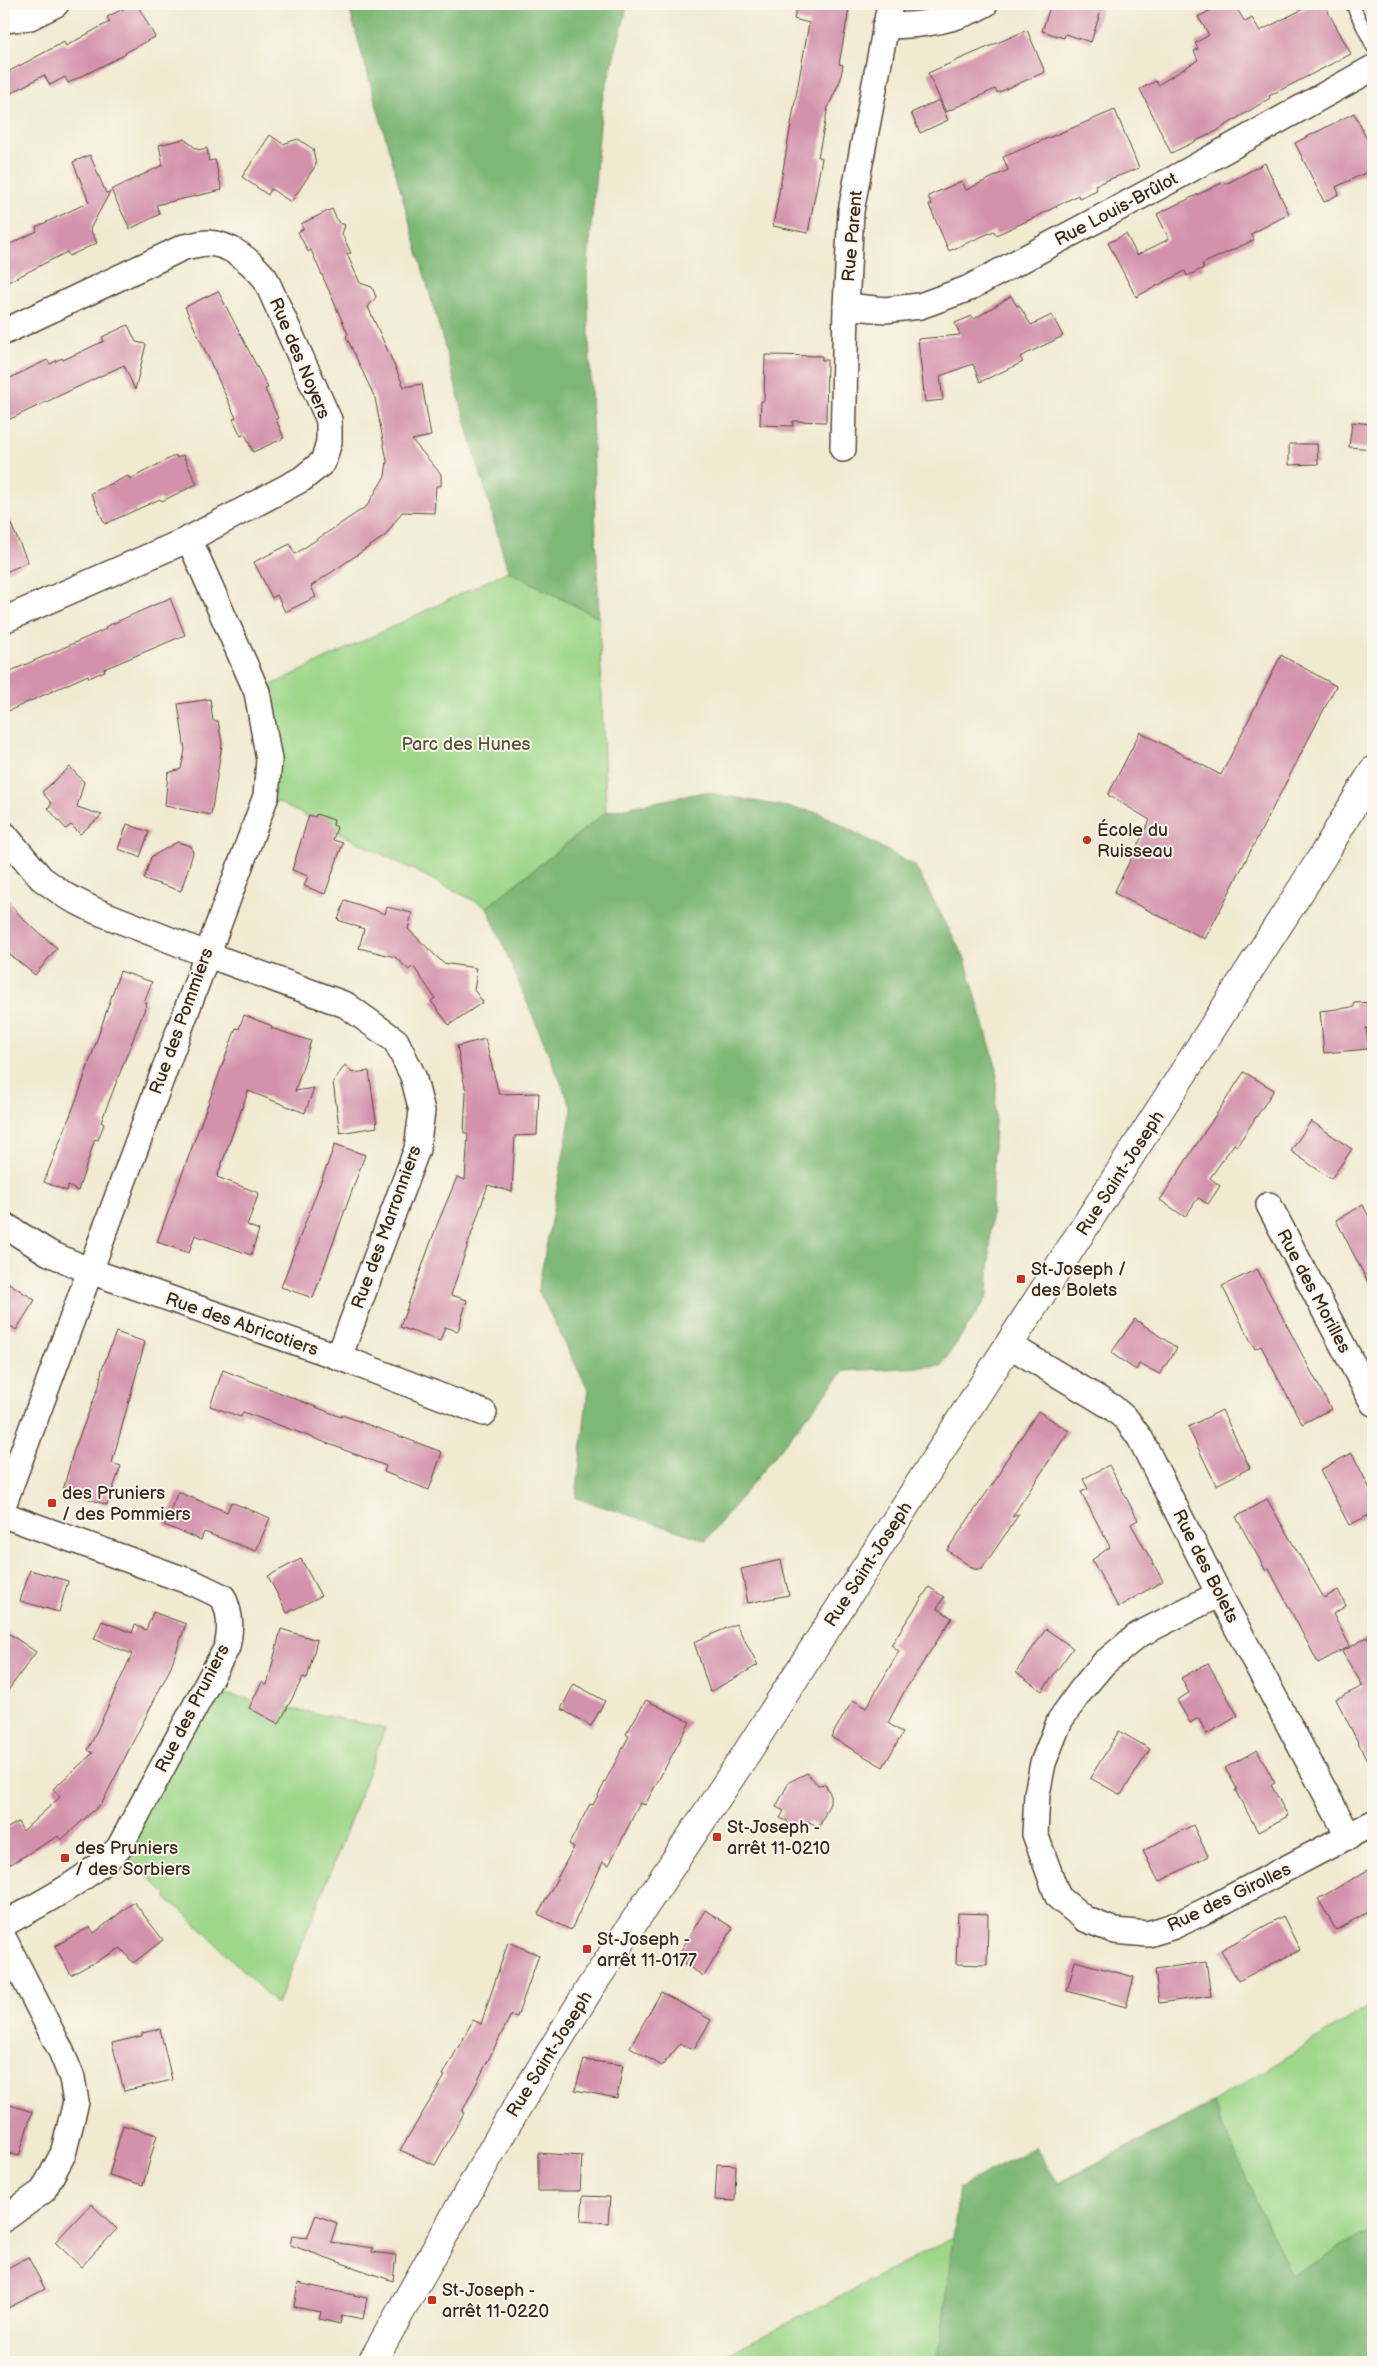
<svg xmlns="http://www.w3.org/2000/svg" width="1377" height="2366" viewBox="0 0 1377 2366" font-family="'Balsamiq Sans',sans-serif">
  <style>
    .green { fill: #9ed78a; stroke: #6c8054 }
    .forest { fill: #7eb876; stroke: #5c714a }
    .building { fill: #d391ab }
    .lines { fill: none; stroke-linecap: round; stroke-linejoin: round }
    .service-casing { stroke: #564739; stroke-width: 15 }
    .minor-casing { stroke: #564739; stroke-width: 28 }
    .tertiary-casing { stroke: #564739; stroke-width: 30 }
    .service { stroke: #fff; stroke-width: 12 }
    .minor { stroke: #fff; stroke-width: 25 }
    .tertiary { stroke: #fff; stroke-width: 28 }
    .poi-dot { fill: #c8321e; stroke: #fbf7ec; stroke-width: 2 }
    .labels { text-anchor: middle; stroke-width: 4; stroke-linejoin: round; paint-order: stroke }
    .street-label { font-size: 18px; fill: #3b2a1e; stroke: #fbf7ec }
    .park-label { font-size: 18px; fill: #545539; stroke: #fbf7ec }
    .poi-label { font-size: 18px; fill: #3b2a1e; stroke: #fbf7ec; text-anchor: start }
  </style>
  <rect width="100%" height="100%" fill="#fbf7ec"/>
  <filter id="ink" filterUnits="userSpaceOnUse"><feTurbulence type="fractalNoise" baseFrequency=".02" numOctaves="2"/><feDisplacementMap in="SourceGraphic" scale="10" xChannelSelector="R" yChannelSelector="G"/><feConvolveMatrix kernelMatrix="1 2 1 2 8 2 1 2 1" color-interpolation-filters="sRGB"/></filter>
  <filter id="wash" filterUnits="userSpaceOnUse"><feTurbulence type="fractalNoise" baseFrequency=".0096" numOctaves="4" result="noise"/><feDisplacementMap in="SourceGraphic" scale="20" xChannelSelector="R" yChannelSelector="G"/><feGaussianBlur stdDeviation="1.12" result="paint"/><feColorMatrix in="noise" values="0 0 0 0 0 0 0 0 0 0 0 0 0 0 0 0 0 1.4 0 .05"/><feComposite in="paint" operator="in"/></filter>
  <g filter="url(#wash)">
    <rect width="100%" height="100%" fill="#f0ead1"/>
    <g class="green">
      <path d="M508,571l91,47 7,194 -119,95 -221,-111 -9,-104z"/>
      <path d="M205,1690l180,38 -48,128 -60,149 -93,-93 -19,-14 2,-3 -48,-47z"/>
      <path d="M1373,2004v358h-661l500,-259z"/>
    </g>
    <g class="forest">
      <path d="M348,4h280l-26,98 -15,174 12,342 -91,-47z"/>
      <path d="M704,792l116,21 95,53 50,93 32,110 -9,227 -47,70 -97,5 -138,169 -130,-42 12,-109 -50,-99 34,-181 -85,-202 119,-95z"/>
      <path d="M1212,2103l79,173 82,-47v133h-435l21,-174 76,-41 24,37z"/>
    </g>
    <g id="blocks">
      <g class="building">
        <path d="M133,4h4l18,33 -30,16 1,1 -58,29 -3,-6 -15,8 -6,-10 -40,22v-23l60,-32 2,4 32,-18 12,-6 -3,-5z"/>
        <path d="M797,4h53l-11,60 4,1 -3,16 -12,26 -10,50 4,1 -14,75 -35,-7 36,-203 -15,-4z"/>
        <path d="M1051,4h52l-12,38 -26,-8 -1,4 -22,-7z"/>
        <path d="M1222,4h12l11,18 7,-4 8,13 53,-27h11l27,50 -82,42 1,2 -55,34 -44,21 -31,-64 16,-8 2,4 40,-25 -4,-9 4,-2 -3,-6 14,-8 -11,-18z"/>
        <path d="M1027,30l18,42 -48,21 -2,-4 -49,23 -18,-39z"/>
        <path d="M939,100l9,20 -28,13 -9,-20z"/>
        <path d="M1115,110l24,58 -44,17 2,5 -18,8 -1,-3 -40,21 -42,19 -2,-4 -45,20 -20,-46h3l-4,-9 34,-15 4,9 42,-20 -5,-13z"/>
        <path d="M1354,113l19,39v17l-37,18 3,7 -15,8 -29,-59z"/>
        <path d="M270,135l13,9 15,-5 15,10 3,16 -25,37 -20,-13 -3,6 -26,-18z"/>
        <path d="M184,139l14,11 9,-2 2,13 6,-1 7,30 -66,15 4,9 -30,15 -19,-39 52,-25 -4,-20z"/>
        <path d="M90,155l16,38 4,-1 -20,37 7,14 -28,13 -2,-4 -63,32v-37l33,-16 -1,-4 53,-25 -16,-40z"/>
        <path d="M1265,163l24,51 -38,20 3,6 -52,24 2,4 -17,8 -2,-5 -49,26 -28,-54 18,-9 11,21 32,-16 -12,-25 67,-32 2,2z"/>
        <path d="M332,209l6,13 7,3 -3,9 9,19 -4,1 13,29 12,4 4,10 -8,10 36,80 18,-3 9,52 -19,4 29,34v12h-5l-2,27 -32,-1 -17,24 -74,50 5,11 -31,15 -8,-17 -5,3 -18,-36 36,-18 5,10 72,-48 18,-30 2,-15 -12,-63 -29,-62 2,-2 -37,-84 -3,2 -10,-20 5,-3 -2,-5z"/>
        <path d="M218,291l50,97 -3,1 13,29 -2,1 8,19 -31,14 -8,-18 -4,2 -8,-17 3,-1 -51,-111z"/>
        <path d="M1011,296l6,10 2,-1 12,20 21,-10 11,21 -43,21 3,5 -43,20 -7,-18 -33,12 3,24 -18,2 -7,-63 42,-4 -5,-12 17,-7 2,3z"/>
        <path d="M128,325l8,17 10,2 -11,46 -11,-25 -120,57v-41l43,-21 3,4 12,-6 1,2 41,-19 -2,-4z"/>
        <path d="M765,355l57,1v4h5l-1,62 -33,-1v5l-33,-1 1,-24h3z"/>
        <path d="M1352,422l21,2v25l-24,-2z"/>
        <path d="M1289,444h28l1,20 -29,1z"/>
        <path d="M176,455l1,3 6,-3 14,29 -35,17 -2,-2 -55,25 -14,-31 37,-17 2,3z"/>
        <path d="M4,509l24,53 -24,11z"/>
        <path d="M170,598l15,37 -81,34 1,2 -16,7 -1,-3 -84,38v-39l102,-45 -1,-2z"/>
        <path d="M1281,655l55,31 -131,253 -91,-46 36,-73 -42,-25 32,-63 81,43z"/>
        <path d="M210,699l3,22h5l4,23 -11,71 -46,-9 3,-33 13,-4 4,-19 -7,-46z"/>
        <path d="M70,767l14,15 -7,25 25,8 -22,19 -9,-9 -5,4 -18,-21 4,-4 -10,-12z"/>
        <path d="M316,814l18,6 -1,5 4,2 -4,13 10,3 -18,51 -21,-8 4,-10 -16,-6 17,-55 6,2z"/>
        <path d="M127,824l22,8 -9,25 -22,-8z"/>
        <path d="M177,842l14,4 2,7 -12,38 -37,-12 7,-22z"/>
        <path d="M4,897l20,23 33,28 -22,27 -31,-25z"/>
        <path d="M345,900l40,14 2,-7 25,6 -4,16 35,34 33,5 -1,4 2,1 -3,17 9,12 -34,23 -18,-24 4,-3 -22,-32 -4,4 -14,-13 -36,-9 5,-19 -26,-9z"/>
        <path d="M120,971l32,11 -8,20 3,1 -46,119 3,2 -6,16 -3,-1 -17,52 -10,-5 -1,5 -23,-9 35,-89z"/>
        <path d="M1373,1002v26h-7l2,21 -44,4 -4,-42 34,-4v-4z"/>
        <path d="M244,1015l28,11 -1,2 40,13 -16,50 19,-3 -9,25 -57,-22 -31,86 42,16 -12,32 12,5 -8,25 -56,-20 -6,18 -32,-11 79,-214 3,1z"/>
        <path d="M485,1039l14,55 40,-1 -2,42 -22,1 -3,56 -24,-7 -37,110 16,5 -9,31 -13,-4 -5,14 -40,-14 37,-102 20,-48 8,3 3,-47h-4l2,-41 -9,-46z"/>
        <path d="M345,1065l7,8 17,-2 8,56 -37,6 -7,-51z"/>
        <path d="M1244,1072l30,18 -37,56 -3,-2 -24,34 10,8 -12,18 -10,-6 -13,19 -25,-17z"/>
        <path d="M1311,1121l41,28 -21,30 -40,-28z"/>
        <path d="M335,1144l30,11 -52,143 -32,-11z"/>
        <path d="M1363,1205l10,20v67l-37,-72z"/>
        <path d="M1257,1269l74,140 -29,15 -41,-78 -6,3 -33,-63z"/>
        <path d="M4,1280l31,20 -19,30 -12,-9z"/>
        <path d="M1135,1319l42,29 -17,26 -21,-10 -3,6 -25,-17z"/>
        <path d="M116,1332l29,10 -33,121 9,3 -14,39 -44,-15 11,-40 25,-64 3,-17z"/>
        <path d="M223,1370l118,47 1,-2 100,37 -13,38 -45,-18 2,-6 -83,-32 -60,-22 -2,5 -31,-11z"/>
        <path d="M1222,1410l28,58 -34,17 -28,-58z"/>
        <path d="M1038,1411l31,20 -57,86 7,-3 -37,55h-8l-27,-19 56,-81 -2,-1z"/>
        <path d="M1352,1453l21,42v18l-24,12 -29,-55z"/>
        <path d="M1109,1465l29,55 -7,4 32,57 -45,26 -26,-47 18,-13 -29,-55 7,-3 -5,-10z"/>
        <path d="M178,1492l49,20 4,-10 39,16 -14,33 -52,-19 -3,8 -37,-15z"/>
        <path d="M1267,1499l57,99 14,-8 8,16 -13,8 17,32 -32,17 -49,-94 -3,2 -30,-54z"/>
        <path d="M301,1559l20,37 -34,17 -19,-37z"/>
        <path d="M781,1560l8,35 -41,8 -7,-34z"/>
        <path d="M30,1570l38,11 -9,31 -39,-11z"/>
        <path d="M929,1587l15,10 -7,11 15,10 -47,72 -17,33 15,10 -20,34 -52,-30 22,-37 13,8 33,-57 -8,-6z"/>
        <path d="M153,1612l33,12 -16,45 -68,134 -41,37 -3,-4 -54,32v-38l14,-8 5,9 37,-34 -7,-8 40,-36 -5,-3 44,-96 -38,-15 8,-18 30,12 3,-8 11,5z"/>
        <path d="M736,1624l22,41 -48,27 -16,-50z"/>
        <path d="M281,1629l36,11 -10,39 -4,-2 -24,47 -30,-16 13,-26 5,3z"/>
        <path d="M1046,1629l27,19 -31,43 -26,-19z"/>
        <path d="M4,1630l32,22 -32,44z"/>
        <path d="M1367,1637l6,11v124l-37,-73 27,-13 -21,-34z"/>
        <path d="M1208,1663l30,53 -31,18 -9,-16 -8,5 -13,-23 12,-7 -8,-15z"/>
        <path d="M574,1684l31,17 -14,25 -30,-17z"/>
        <path d="M646,1700l44,22 -45,83 -5,-2 -31,62 -6,-3 -32,68 -33,-16 36,-67 -5,-3 21,-40 3,1 36,-69 -3,-2z"/>
        <path d="M1119,1731l31,18 -29,46 -31,-17z"/>
        <path d="M1257,1750l18,33 -4,2 17,31 -30,16 -23,-42 2,-1 -12,-21z"/>
        <path d="M807,1773l11,12 7,-1 5,9v10l-11,24 -10,-5 -15,10 -7,-11 -7,-3 4,-7 -8,-4 13,-25z"/>
        <path d="M1193,1825l15,31 -49,26 -16,-31z"/>
        <path d="M1373,1867v42l-37,21 -18,-31z"/>
        <path d="M134,1902l29,38 -30,23 -12,-15 -50,27 -16,-29 35,-19 4,6z"/>
        <path d="M705,1910l28,18 -29,48 -28,-17z"/>
        <path d="M958,1913l30,1 -1,51 -31,-1z"/>
        <path d="M1283,1916l17,34 -62,31 -17,-31z"/>
        <path d="M508,1942l31,13 -22,62 -6,-2 -49,97 2,1 -29,52 -35,-15 45,-74 -2,-1 30,-55 8,4z"/>
        <path d="M1075,1961l59,16 -8,30 -59,-16z"/>
        <path d="M1206,1962l5,34 -52,7 -4,-34z"/>
        <path d="M661,1992l50,28 -17,29 -14,-5 -18,22 -32,-19z"/>
        <path d="M160,2029l12,51 -48,11 -12,-48 30,-7v-3z"/>
        <path d="M584,2060l39,5 -6,33 -42,-8z"/>
        <path d="M4,2103l28,9 -13,44 -15,-4z"/>
        <path d="M123,2125l34,10 -14,50 -34,-10z"/>
        <path d="M538,2153l44,3 -2,35h-42z"/>
        <path d="M717,2164l19,1 -1,36 -20,-1z"/>
        <path d="M583,2196l27,1 -2,26 -27,-2z"/>
        <path d="M91,2204l26,25 -36,38 -26,-25z"/>
        <path d="M316,2215l21,8 -6,19 42,6 -1,4 24,3 -3,26 -103,-36 2,-9 15,2z"/>
        <path d="M28,2257l17,32 -41,21v-40z"/>
        <path d="M298,2283l69,15 -4,21 -21,-4 -2,9 -21,-5 2,-7 -27,-5z"/>
      </g>
    </g>
  </g>
  <g filter="url(#ink)">
    <use href="#blocks" fill-opacity="0" stroke="#564739" stroke-width="1"/>
    <g class="lines">
      <defs>
        <path id="service" d="M1352,4l21,43"/>
        <g id="minor">
          <path d="M4,20l26,-3 26,-13"/>
          <path d="M885,26c34,0 71,-5 100,-22"/>
          <path d="M846,306l39,4 35,-4 47,-17 208,-111 198,-110"/>
          <path d="M4,332l180,-85c8,-1 17,-4 24,-4 24,1 43,19 57,35l64,142v22l-6,20 -21,17 -113,60 -185,81"/>
          <path d="M843,449l3,-143 5,-95 39,-207"/>
          <path d="M4,834l37,44 25,18 30,15 110,43 140,51 50,36 17,35 9,35 -5,38 -78,208"/>
          <path d="M1269,1205l104,198"/>
          <path d="M4,1225l45,28 41,18 249,86 145,56"/>
          <path d="M1009,1345l103,62 15,13 13,18 79,156 130,243"/>
          <path d="M4,1503l262,-707 3,-36 -12,-68 -68,-153"/>
          <path d="M4,1515l192,69 27,13c8,18 8,31 4,50l-108,201c-34,33 -74,53 -115,76"/>
          <path d="M1219,1594l-81,41 -34,28 -22,26 -22,31 -17,43 -6,31 -2,40 23,63 27,22 30,12 33,3 26,-8 33,-16 166,-87"/>
          <path d="M4,1939l57,112 11,27 4,24 -13,52 -20,37 -39,28"/>
        </g>
        <path id="tertiary" d="M372,2362l136,-240 82,-134 154,-231 580,-903 49,-83"/>
      </defs>
      <use href="#service" class="service-casing"/>
      <use href="#minor" class="minor-casing"/>
      <use href="#tertiary" class="tertiary-casing"/>
      <use href="#service" class="service"/>
      <use href="#minor" class="minor"/>
      <use href="#tertiary" class="tertiary"/>
    </g>
  </g>
  <g class="poi-dot">
    <circle cx="1087" cy="840" r="5"/>
    <rect x="1016" y="1274" width="10" height="10" rx="2.5"/>
    <rect x="47" y="1498" width="10" height="10" rx="2.5"/>
    <rect x="712" y="1832" width="10" height="10" rx="2.5"/>
    <rect x="60" y="1853" width="10" height="10" rx="2.5"/>
    <rect x="582" y="1944" width="10" height="10" rx="2.5"/>
    <rect x="427" y="2295" width="10" height="10" rx="2.5"/>
  </g>
  <g class="labels">
    <g class="street-label">
      <text transform="translate(1116 209) rotate(-28)" y="6">Rue Louis-Brûlot</text>
      <text transform="translate(852 236) rotate(-85)" y="6">Rue Parent</text>
      <text transform="translate(300 358) rotate(67)" y="6">Rue des Noyers</text>
      <text transform="translate(181 1021) rotate(-70)" y="6">Rue des Pommiers</text>
      <text transform="translate(1120 1173) rotate(-57)" y="6">Rue Saint-Joseph</text>
      <text transform="translate(386 1227) rotate(-70)" y="6">Rue des Marronniers</text>
      <text transform="translate(1314 1291) rotate(62)" y="6">Rue des Morilles</text>
      <text transform="translate(242 1324) rotate(19)" y="6">Rue des Abricotiers</text>
      <text transform="translate(868 1564) rotate(-57)" y="6">Rue Saint-Joseph</text>
      <text transform="translate(1206 1566) rotate(63)" y="6">Rue des Bolets</text>
      <text transform="translate(192 1708) rotate(-63)" y="6">Rue des Pruniers</text>
      <text transform="translate(1229 1897) rotate(-26)" y="6">Rue des Girolles</text>
      <text transform="translate(549 2054) rotate(-58)" y="6">Rue Saint-Joseph</text>
    </g>
    <g class="park-label">
      <text x="466" y="750">Parc des Hunes</text>
    </g>
    <g class="poi-label">
      <text x="1097" y="836">École du<tspan x="1097" dy="21">Ruisseau</tspan></text>
      <text x="1031" y="1275">St-Joseph /<tspan x="1031" dy="21">des Bolets</tspan></text>
      <text x="62" y="1499">des Pruniers<tspan x="62" dy="21">/ des Pommiers</tspan></text>
      <text x="727" y="1833">St-Joseph -<tspan x="727" dy="21">arrêt 11-0210</tspan></text>
      <text x="75" y="1854">des Pruniers<tspan x="75" dy="21">/ des Sorbiers</tspan></text>
      <text x="597" y="1945">St-Joseph -<tspan x="597" dy="21">arrêt 11-0177</tspan></text>
      <text x="442" y="2296">St-Joseph -<tspan x="442" dy="21">arrêt 11-0220</tspan></text>
    </g>
  </g>
  <rect width="1377" height="2366" fill="none" stroke="#fbf7ec" stroke-width="20"/>
</svg>
